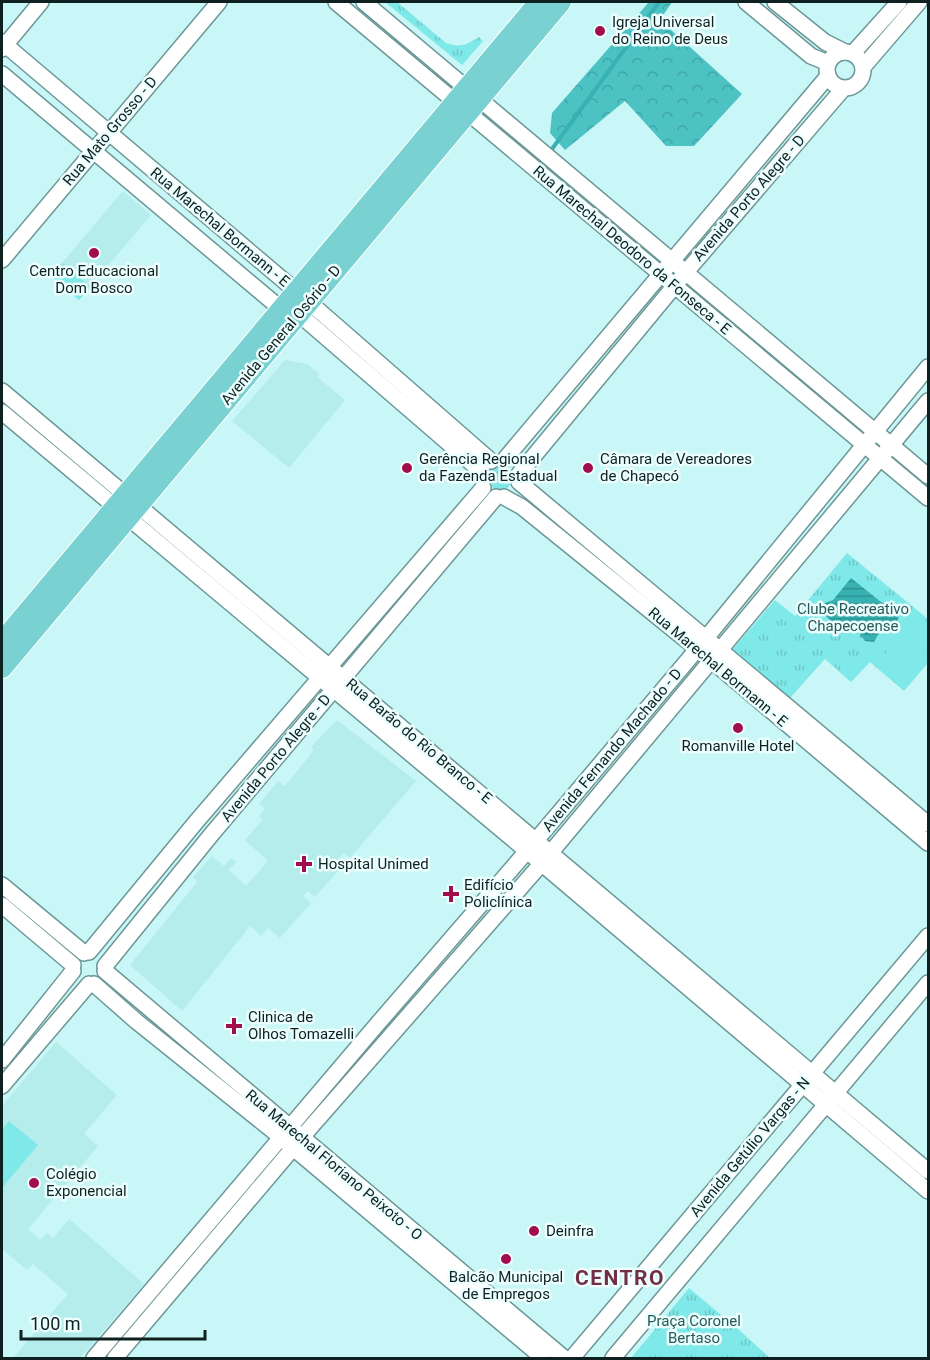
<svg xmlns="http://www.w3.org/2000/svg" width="930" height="1360" viewBox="0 0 930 1360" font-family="Roboto,sans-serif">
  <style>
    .built { fill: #b5eded }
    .grass { fill: url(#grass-tufts) }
    .forest { fill: url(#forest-crowns) }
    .pitch { fill: #7fe8e8 }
    .water { fill: url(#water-rules) }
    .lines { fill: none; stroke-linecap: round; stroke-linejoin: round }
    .stream { stroke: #37b1b2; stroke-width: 4 }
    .minor-casing { stroke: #6c9797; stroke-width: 18 }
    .major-casing { stroke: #fff; stroke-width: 22 }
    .minor { stroke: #fff; stroke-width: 15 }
    .major { stroke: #7ad1d2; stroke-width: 20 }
    .poi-dot { fill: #a20d4d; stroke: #ecfefd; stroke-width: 2 }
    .labels { text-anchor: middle; stroke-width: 5; stroke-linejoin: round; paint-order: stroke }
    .poi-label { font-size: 15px; fill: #0f2020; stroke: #ecfefd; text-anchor: start }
    .street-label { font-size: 15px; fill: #0f2020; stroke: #ecfefd }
    .park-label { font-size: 15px; fill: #285a5a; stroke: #ecfefd }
    .district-label { font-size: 21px; font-weight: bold; letter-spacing: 1.5px; fill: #742e43; stroke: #ecfefd }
  </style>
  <defs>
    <pattern id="grass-tufts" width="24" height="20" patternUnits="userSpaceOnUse" patternTransform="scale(1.5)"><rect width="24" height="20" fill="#7fe8e8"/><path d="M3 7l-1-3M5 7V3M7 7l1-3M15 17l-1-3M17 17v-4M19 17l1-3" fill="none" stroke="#6dc7c7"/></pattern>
    <pattern id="forest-crowns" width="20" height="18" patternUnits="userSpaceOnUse" patternTransform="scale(1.5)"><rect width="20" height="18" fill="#4cc2c3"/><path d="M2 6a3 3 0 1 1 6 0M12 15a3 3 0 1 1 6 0" fill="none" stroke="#41a6a7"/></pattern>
    <pattern id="water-rules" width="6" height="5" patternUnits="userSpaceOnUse" patternTransform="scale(1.5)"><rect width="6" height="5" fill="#37b1b2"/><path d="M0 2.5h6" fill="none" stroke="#2d9090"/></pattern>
  </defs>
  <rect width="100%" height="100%" fill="#c9f6f6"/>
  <g class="built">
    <path d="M123,191l28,24 -72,85 -28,-24z"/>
    <path d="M285,360l22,4 12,10 -2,3 28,23 -56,68 -57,-47z"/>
    <path d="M337,720l79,61 -66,77 -7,-5 -4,5 6,5 -30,34 -7,-6 -5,5 8,7 -31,35 -12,-10 -7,8 -11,-10 -68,85 -52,-46 67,-83 -4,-5 19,-21 12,10 7,-8 5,4 -7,8 17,16 22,-25 -23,-21 18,-21 -4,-3 6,-7 -6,-5 19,-23 7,5 29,-36 -3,-3z"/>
    <path d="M56,1042l61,53 -33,39 14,12 -70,83 12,11 7,-7 6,5 16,-19 75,65 -64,74h-67l55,-64 -35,-30 -6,6 -25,-21v-143z"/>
  </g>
  <g class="grass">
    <path d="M385,2h12l49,41c15,5 20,2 33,-6l4,4 -21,24z"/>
    <circle cx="500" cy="478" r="12"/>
    <path d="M847,553l81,66v44l-24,28 -34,-29 -19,20 -26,-23 -36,40 -57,-49 43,-50 20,16z"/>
    <path d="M689,1288l50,42 31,28h-139z"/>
  </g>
  <path class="forest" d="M649,2h23l-12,18 82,74 -48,52h-28l-41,-45 -60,49 -15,-17 2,-20z"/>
  <g class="pitch">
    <path d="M62,263l29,24 -12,13 -28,-24z"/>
    <path d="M919,615l9,8v30l-27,32 -24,-21z"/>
    <path d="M9,1121l29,24 -36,43v-58z"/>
  </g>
  <path class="water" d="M851,578l30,24 13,5 5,8 -3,12 -8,5 -9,1 -5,9 -9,-1 -3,-4 -2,1 1,-8 6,1 4,-2v-5l-7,-3 -18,13 -26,-23 5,-8 8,-3z"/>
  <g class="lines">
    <path class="stream" d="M552,149l107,-147"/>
    <defs>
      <g id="minor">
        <path d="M336,2l592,496"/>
        <path d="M364,2l564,474"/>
        <path d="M746,2l65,54 17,7"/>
        <path d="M775,2l50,40 20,10"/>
        <path d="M2,42l307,260 182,159"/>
        <path d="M2,49l39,-47"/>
        <circle cx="845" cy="70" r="18"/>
        <path d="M853,53l46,-51"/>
        <path d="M864,66l55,-64"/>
        <path d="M2,74l279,235 18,5 183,158"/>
        <path d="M2,260l217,-258"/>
        <path d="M2,391l926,780"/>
        <path d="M2,412l525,439 401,340"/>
        <path d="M505,459l323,-383"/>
        <path d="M519,474l167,-202 157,-183"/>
        <path d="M519,482l409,342"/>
        <path d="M504,497l18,10 189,153 217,183"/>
        <path d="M2,885l82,68"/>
        <path d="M2,905l71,60"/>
        <path d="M89,952l107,-130 287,-334"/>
        <path d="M105,966l106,-131 285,-338"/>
        <path d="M105,971l459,387"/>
        <path d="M94,984l42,37 136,109 271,228"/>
        <path d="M2,1060l71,-89"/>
        <path d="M2,1086l87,-102"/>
        <path d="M94,1358l280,-330 153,-177 161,-191 240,-293"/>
        <path d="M115,1358l195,-230 232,-265 386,-462"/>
        <path d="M572,1358l356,-422"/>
        <path d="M613,1358l315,-375"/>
      </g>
      <g id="major">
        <path d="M2,642l537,-640"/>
        <path d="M2,668l559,-666"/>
      </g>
    </defs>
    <use href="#minor" class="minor-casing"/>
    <use href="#major" class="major-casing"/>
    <use href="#minor" class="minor"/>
    <use href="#major" class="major"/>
  </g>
  <g class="poi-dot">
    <circle cx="600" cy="31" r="6"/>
    <circle cx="94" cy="253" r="6"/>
    <circle cx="407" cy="468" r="6"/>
    <circle cx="588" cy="468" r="6"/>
    <circle cx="738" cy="728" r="6"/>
    <path d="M301 855h6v6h6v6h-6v6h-6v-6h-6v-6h6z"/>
    <path d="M448 885h6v6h6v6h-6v6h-6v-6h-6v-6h6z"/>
    <path d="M231 1017h6v6h6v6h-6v6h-6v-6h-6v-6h6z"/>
    <circle cx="34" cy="1183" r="6"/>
    <circle cx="534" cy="1231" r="6"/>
    <circle cx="506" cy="1259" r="6"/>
  </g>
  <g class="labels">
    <g class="poi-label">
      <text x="612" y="27">Igreja Universal<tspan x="612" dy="17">do Reino de Deus</tspan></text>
      <text x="94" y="276" text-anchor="middle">Centro Educacional<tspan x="94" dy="17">Dom Bosco</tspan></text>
      <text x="419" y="464">Gerência Regional<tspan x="419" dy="17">da Fazenda Estadual</tspan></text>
      <text x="600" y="464">Câmara de Vereadores<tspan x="600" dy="17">de Chapecó</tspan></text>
      <text x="738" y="751" text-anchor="middle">Romanville Hotel</text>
      <text x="318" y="869">Hospital Unimed</text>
      <text x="464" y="890">Edifício<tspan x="464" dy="17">Policlínica</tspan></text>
      <text x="248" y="1022">Clinica de<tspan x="248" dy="17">Olhos Tomazelli</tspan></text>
      <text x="46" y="1179">Colégio<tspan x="46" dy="17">Exponencial</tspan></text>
      <text x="546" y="1236">Deinfra</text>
      <text x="506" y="1282" text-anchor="middle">Balcão Municipal<tspan x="506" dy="17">de Empregos</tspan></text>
    </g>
    <g class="street-label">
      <text transform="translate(110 131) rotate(-50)" y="5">Rua Mato Grosso - D</text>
      <text transform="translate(749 198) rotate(-49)" y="5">Avenida Porto Alegre - D</text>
      <text transform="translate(220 227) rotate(40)" y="5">Rua Marechal Bormann - E</text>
      <text transform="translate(632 250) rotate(40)" y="5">Rua Marechal Deodoro da Fonseca - E</text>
      <text transform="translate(281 335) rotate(-50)" y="5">Avenida General Osório - D</text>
      <text transform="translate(718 667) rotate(40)" y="5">Rua Marechal Bormann - E</text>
      <text transform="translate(419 741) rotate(40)" y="5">Rua Barão do Rio Branco - E</text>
      <text transform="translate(612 750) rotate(-50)" y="5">Avenida Fernando Machado - D</text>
      <text transform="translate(276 758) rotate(-50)" y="5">Avenida Porto Alegre - D</text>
      <text transform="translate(750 1147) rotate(-50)" y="5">Avenida Getúlio Vargas - N</text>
      <text transform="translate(334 1165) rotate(40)" y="5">Rua Marechal Floriano Peixoto - O</text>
    </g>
    <g class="park-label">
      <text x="853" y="614">Clube Recreativo<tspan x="853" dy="17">Chapecoense</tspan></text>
      <text x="694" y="1326">Praça Coronel<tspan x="694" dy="17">Bertaso</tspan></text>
    </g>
    <g class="district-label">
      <text x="620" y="1285">CENTRO</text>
    </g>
  </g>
  <rect width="930" height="1360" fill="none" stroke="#0f2020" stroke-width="6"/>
  <path d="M21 1330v9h184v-9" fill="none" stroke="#0f2020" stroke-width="3"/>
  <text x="30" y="1330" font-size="18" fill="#0f2020" stroke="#ecfefd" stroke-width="4.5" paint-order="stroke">100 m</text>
</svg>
